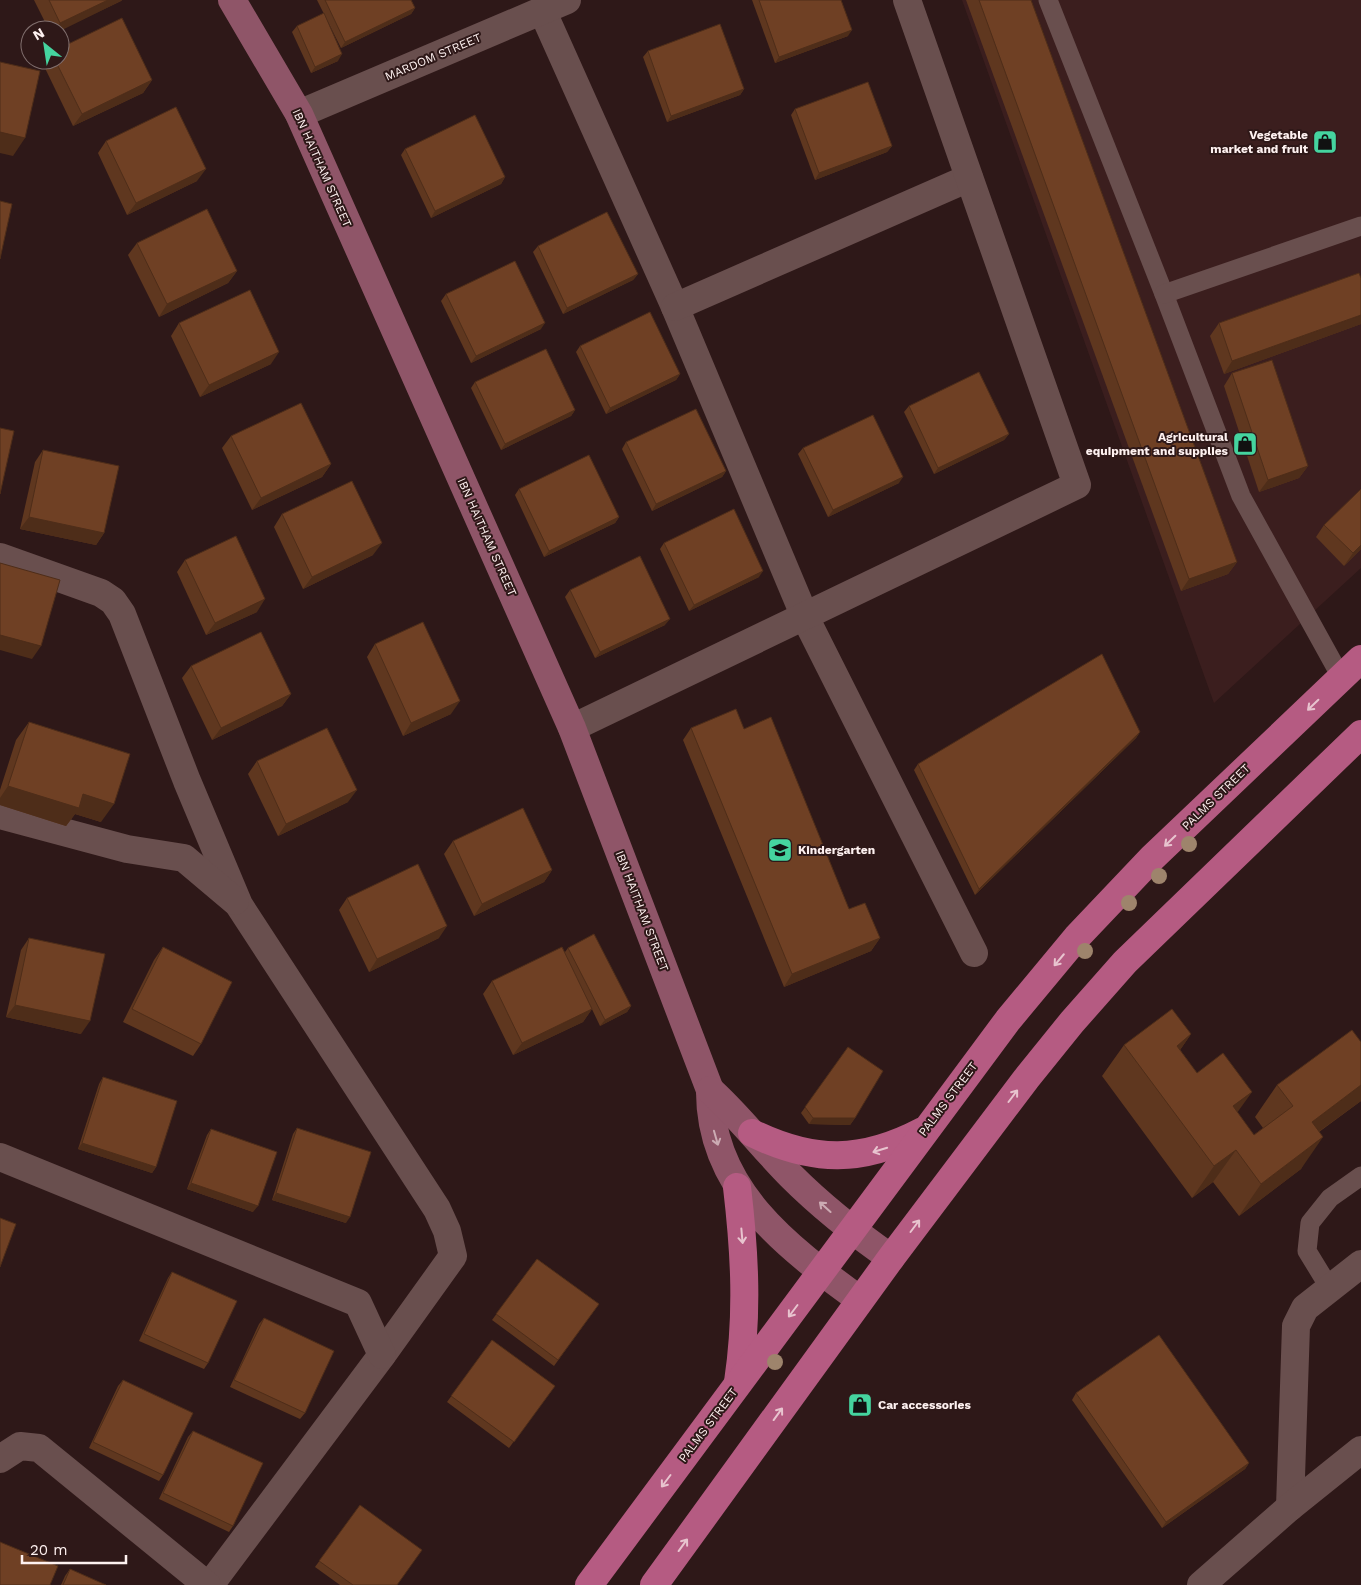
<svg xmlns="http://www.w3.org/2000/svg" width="1361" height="1585" viewBox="0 0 1361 1585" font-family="'Work Sans',sans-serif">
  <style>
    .built { fill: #3b1e1e }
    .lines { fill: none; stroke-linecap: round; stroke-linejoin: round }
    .lane { stroke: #694f4e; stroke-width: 19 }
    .street { stroke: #694f4e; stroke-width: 28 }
    .secondary { stroke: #8f5568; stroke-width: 28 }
    .primary { stroke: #b55b82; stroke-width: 28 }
    .tree { fill: #9e846c }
    .wall { fill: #5f371f }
    .shaded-wall { fill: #4e2d19 }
    .building { fill: #6f4024; stroke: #4e2d19 }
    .oneway { stroke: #e8c4cf }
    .oneway2 { stroke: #ccabb3 }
    .labels { text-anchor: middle; stroke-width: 4; stroke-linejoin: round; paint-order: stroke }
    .street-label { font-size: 12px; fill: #fef1f0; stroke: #2e1818 }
    .poi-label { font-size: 12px; font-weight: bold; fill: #fef1f0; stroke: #2e1818; text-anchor: end }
  </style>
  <rect width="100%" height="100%" fill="#2e1818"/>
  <path class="built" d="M962,0h399v568l-147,135z"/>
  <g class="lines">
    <g class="lane">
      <path d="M1048,0l116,294 77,202 100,181"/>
      <path d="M1164,294l197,-68"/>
      <path d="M1329,1287l-22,-36 3,-28 20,-25 31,-22"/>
    </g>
    <g class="street">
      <path d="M542,10l133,297 130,310 169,336"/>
      <path d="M299,114l268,-114"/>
      <path d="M675,307l294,-129"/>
      <path d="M0,557l101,36 12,8 9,13 65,167 52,124 198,304 10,22 6,25 -71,99 -172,230"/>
      <path d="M572,728l505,-243 -170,-485"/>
      <path d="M0,815l127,34 57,9 51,43"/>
      <path d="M0,1157l358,146 24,52"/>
      <path d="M0,1459l20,-13 19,2 168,137"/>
      <path d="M1290,1507l6,-181 9,-18 56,-44"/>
      <path d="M1201,1585l89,-78 71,-57"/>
    </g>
    <g class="secondary">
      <path d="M232,0l67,114 273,614 138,362c-1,99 77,157 150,210"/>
      <path d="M710,1090c29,26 53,58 81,86 31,31 64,57 100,82"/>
    </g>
    <g class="primary">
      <path d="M752,1133c62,30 110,30 171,-2"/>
      <path d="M737,1187c8,68 11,128 1,195"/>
      <path d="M589,1585l419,-565 69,-83 75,-79 209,-199"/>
      <path d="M654,1585l237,-327 135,-179 46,-57 53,-60 236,-228"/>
    </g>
  </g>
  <g class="tree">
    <circle cx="1189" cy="844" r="8"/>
    <circle cx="1159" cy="876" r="8"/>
    <circle cx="1129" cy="903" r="8"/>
    <circle cx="1085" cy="951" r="8"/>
    <circle cx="775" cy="1362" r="8"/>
  </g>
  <g class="wall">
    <path d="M34,0h88l-1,1 -61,29h-11z"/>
    <path d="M317,0h94l4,8 -4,6 -70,34z"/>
    <path d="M752,0h89l7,36 -73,27z"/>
    <path d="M966,0h65l206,562 -9,12 -47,17z"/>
    <path d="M297,26l41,35 -27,12 -19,-41z"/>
    <path d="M648,51l96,38 -4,6 -73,27 -24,-65z"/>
    <path d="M46,60h14l92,20 -9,13 -70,33 -30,-62z"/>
    <path d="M795,109l97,37 -5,6 -72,28 -24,-65z"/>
    <path d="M106,141l91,40 -70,34 -29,-62z"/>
    <path d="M405,149l100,28 -4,7 -70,34 -30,-63z"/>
    <path d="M137,243l100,28 -9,12 -69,34 -31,-62z"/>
    <path d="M538,246l100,28 -5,6 -70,34 -30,-62z"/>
    <path d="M1361,278v46l-137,50 -14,-38 9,-13z"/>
    <path d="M446,294l95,35 -70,34 -30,-62z"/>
    <path d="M179,323l92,41 -71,33 -29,-61z"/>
    <path d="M580,346l100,28 -4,6 -70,34 -30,-62z"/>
    <path d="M1232,373l76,93 -9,12 -40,14 -35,-106z"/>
    <path d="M475,382l100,28 -4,6 -70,34 -30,-62z"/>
    <path d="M909,406l100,28 -5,6 -70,34 -30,-62z"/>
    <path d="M231,436l100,28 -9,13 -70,33 -30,-62z"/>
    <path d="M626,442l100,29 -4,6 -70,34 -30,-62z"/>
    <path d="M803,448l96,35 -71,34 -30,-63z"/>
    <path d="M43,450l61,83 -8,12 -76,-16 15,-67z"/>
    <path d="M519,489l100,28 -4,6 -71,34 -29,-62z"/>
    <path d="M282,514l91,41 -70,34 -29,-62z"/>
    <path d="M1324,525l37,24 -17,17 -28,-29z"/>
    <path d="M664,543l95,34 -70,34 -29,-62z"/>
    <path d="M185,560l72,52 -51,23 -29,-63z"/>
    <path d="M570,590l95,35 -70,33 -30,-61z"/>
    <path d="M375,644l76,70 -48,22 -36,-79z"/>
    <path d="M191,666l100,28 -9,12 -70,34 -30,-62z"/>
    <path d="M29,722l72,100 -26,-8 -9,12 -66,-21v-15l16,-50z"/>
    <path d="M691,728l53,1 105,180 31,29 -9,13 -87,36 -101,-247z"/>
    <path d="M1140,732l-4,6 -161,157 -61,-125 4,-6z"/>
    <path d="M257,761l91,41 -70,34 -30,-62z"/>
    <path d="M453,841l99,29 -8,12 -70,34 -30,-62z"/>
    <path d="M347,898l92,40 -70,34 -30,-62z"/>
    <path d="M29,938l52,96 -75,-17 15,-67z"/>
    <path d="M163,947l38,97 -8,12 -70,-34 31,-62z"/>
    <path d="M568,948l63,58 -4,6 -27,14 -10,-21 2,4 -9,13 -70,33 -30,-61 9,-13 73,-29z"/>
    <path d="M1191,1034l-11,16 17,23 40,40 17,22 9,-7 -8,-11 22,-32 84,-43v59l-42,31 -18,37 -62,47 -26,-34 -21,16 -90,-122 22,-31z"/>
    <path d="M848,1047l7,71 -5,7 -41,-1 -8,-11z"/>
    <path d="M103,1077l53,90 -4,6 -74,-24 21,-65z"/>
    <path d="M297,1128l49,95 -74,-23 21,-66z"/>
    <path d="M211,1129l42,83 -66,-23 20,-54z"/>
    <path d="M537,1259l62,45 -45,62 -62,-46z"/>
    <path d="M172,1272l36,91 -4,6 -65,-28 29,-63z"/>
    <path d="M264,1318l41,95 -5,6 -70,-32 29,-63z"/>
    <path d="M492,1340l63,46 -46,62 -62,-46z"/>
    <path d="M123,1380l40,95 -4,6 -70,-33 29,-62z"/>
    <path d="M1076,1393l173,70 -4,6 -83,59 -90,-128z"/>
    <path d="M193,1431l40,95 -4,6 -70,-33 29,-62z"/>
    <path d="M360,1505l37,80h-57l-25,-18z"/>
    <path d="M70,1569l36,16h-45l4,-9z"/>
  </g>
  <g class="shaded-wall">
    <path d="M108,0h14l-1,1 -61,30v-1h-5l5,-7z"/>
    <path d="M415,8l-4,6 -70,34 4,-6z"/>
    <path d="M852,30l-4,6 -73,27 4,-6z"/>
    <path d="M342,54l-4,7 -27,12 4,-6z"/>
    <path d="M152,80l-9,13 -70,33 9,-12z"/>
    <path d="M744,89l-4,6 -73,27 4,-6z"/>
    <path d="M0,132l25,6 -12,18 -13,-3z"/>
    <path d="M892,146l-5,6 -72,28 4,-7z"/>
    <path d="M206,169l-9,12 -70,34 9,-12z"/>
    <path d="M505,177l-4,7 -70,34 4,-7z"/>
    <path d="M237,271l-9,12 -69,34 8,-13z"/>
    <path d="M638,274l-5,6 -70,34 4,-6z"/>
    <path d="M1361,315v9l-137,50 8,-13z"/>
    <path d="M545,323l-4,6 -70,34 5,-7z"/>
    <path d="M279,352l-8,12 -71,33 9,-12z"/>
    <path d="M680,374l-4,6 -70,34 4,-6z"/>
    <path d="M575,410l-4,6 -70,34 4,-6z"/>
    <path d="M1009,434l-5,6 -70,34 4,-6z"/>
    <path d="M331,464l-9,13 -70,33 9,-12z"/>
    <path d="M1308,466l-9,12 -40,14 9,-12z"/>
    <path d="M726,471l-4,6 -70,34 4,-7z"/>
    <path d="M903,477l-4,6 -71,34 5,-7z"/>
    <path d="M29,517l75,16 -8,12 -76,-16z"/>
    <path d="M619,517l-4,6 -71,34 5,-6z"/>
    <path d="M382,543l-9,12 -70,34 9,-12z"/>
    <path d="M1361,545v4l-17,17 9,-13z"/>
    <path d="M1237,562l-9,12 -47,17 8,-12z"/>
    <path d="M763,571l-4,6 -70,34 5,-6z"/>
    <path d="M265,599l-8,13 -51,23 9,-12z"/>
    <path d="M670,619l-5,6 -70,33 5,-6z"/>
    <path d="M0,635l41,11 -9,13 -32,-9z"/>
    <path d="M291,694l-9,12 -70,34 9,-12z"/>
    <path d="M460,701l-9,13 -48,22 8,-13z"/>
    <path d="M1140,732l-4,6 -161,157 4,-6z"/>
    <path d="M8,786l75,8 31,10 -13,18 -26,-8 -9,12 -66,-21v-7z"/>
    <path d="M357,790l-9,12 -70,34 8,-12z"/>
    <path d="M552,870l-8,12 -70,34 8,-12z"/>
    <path d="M447,926l-8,12 -70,34 8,-13z"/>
    <path d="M880,938l-9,13 -87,36 8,-13z"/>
    <path d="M15,1005l75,16 -9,13 -75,-17z"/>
    <path d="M631,1006l-4,6 -27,14 5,-6z"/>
    <path d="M592,1009l-9,13 -70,33 9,-12z"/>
    <path d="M1191,1034l-22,32 8,-20z"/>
    <path d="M1361,1085v16l-72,52 23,-31z"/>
    <path d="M1252,1092l-23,32 4,-18z"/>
    <path d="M813,1118h42l-5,7 -41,-1z"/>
    <path d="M1323,1137l-22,32 -62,47 22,-32z"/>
    <path d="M82,1143l74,24 -4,6 -74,-24z"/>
    <path d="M1236,1150l-23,32 -21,16 22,-32z"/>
    <path d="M191,1183l67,23 -5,6 -66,-23z"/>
    <path d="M276,1193l74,24 -4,6 -74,-23z"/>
    <path d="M1249,1463l-4,6 -83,59 4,-6z"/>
  </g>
  <g class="building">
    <path d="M49,0h59l-48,23z"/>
    <path d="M325,0h86l4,8 -70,34z"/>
    <path d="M759,0h82l11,30 -73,27z"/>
    <path d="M979,0h52l206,562 -48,17z"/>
    <path d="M324,13l18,41 -27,13 -18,-41z"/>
    <path d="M122,18l30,62 -70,34 -27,-54h5v-12z"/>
    <path d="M720,24l24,65 -73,27 -23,-65z"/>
    <path d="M0,62l40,9 -15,67 -25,-6z"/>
    <path d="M868,82l24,64 -73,27 -24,-64z"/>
    <path d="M176,107l30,62 -70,34 -30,-62z"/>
    <path d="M475,115l30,62 -70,34 -30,-62z"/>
    <path d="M0,201l12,3 -12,55z"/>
    <path d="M207,209l30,62 -70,33 -30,-61z"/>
    <path d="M607,212l31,62 -71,34 -29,-62z"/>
    <path d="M515,261l30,62 -69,33 -30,-62z"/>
    <path d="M1359,273l2,5v37l-129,46 -13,-38z"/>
    <path d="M250,290l29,62 -70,33 -30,-62z"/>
    <path d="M650,312l30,62 -70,34 -30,-62z"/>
    <path d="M546,349l29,61 -70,34 -30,-62z"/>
    <path d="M1272,360l36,106 -40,14 -36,-107z"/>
    <path d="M979,372l30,62 -71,34 -29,-62z"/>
    <path d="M301,403l30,61 -70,34 -30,-62z"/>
    <path d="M696,409l30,62 -70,33 -30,-62z"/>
    <path d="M873,415l30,62 -70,33 -30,-62z"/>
    <path d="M0,428l14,3 -14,63z"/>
    <path d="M43,450l76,16 -15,67 -75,-16z"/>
    <path d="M589,455l30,62 -70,34 -30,-62z"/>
    <path d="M352,481l30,62 -70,34 -30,-63z"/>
    <path d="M1361,489v56l-8,8 -29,-28z"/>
    <path d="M734,509l29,62 -69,34 -30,-62z"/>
    <path d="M236,536l29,63 -50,24 -30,-63z"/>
    <path d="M640,556l30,63 -70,33 -30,-62z"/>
    <path d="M0,563l60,17 -19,66 -41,-11z"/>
    <path d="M423,622l37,79 -49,22 -36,-79z"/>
    <path d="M261,632l30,62 -70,34 -30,-62z"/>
    <path d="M1102,654l38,78 -161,157 -61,-125z"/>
    <path d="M736,709l8,20 27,-12 78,192 16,-6 15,35 -88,36 -101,-246z"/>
    <path d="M29,722l101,32 -16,50 -31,-10 -4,14 -71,-22z"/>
    <path d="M327,728l30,62 -71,34 -29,-63z"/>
    <path d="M523,808l29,62 -70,34 -29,-63z"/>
    <path d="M418,864l29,62 -70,33 -30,-61z"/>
    <path d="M594,934l37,72 -26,14 -37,-72z"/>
    <path d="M29,938l76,16 -15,67 -75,-16z"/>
    <path d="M163,947l69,35 -31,62 -69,-35z"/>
    <path d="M562,947l30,62 -70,34 -30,-62z"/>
    <path d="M1172,1009l19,25 -14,12 20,27 26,-20 29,39 -19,14 21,29 39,-29 -16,-21 75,-55 9,12v43l-49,37 11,15 -62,47 -25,-34 -22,16 -90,-121z"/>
    <path d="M848,1047l35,24 -28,47h-42l-8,-11z"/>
    <path d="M103,1077l74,24 -21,66 -74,-24z"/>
    <path d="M297,1128l74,24 -21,65 -74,-24z"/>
    <path d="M211,1129l66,23 -19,54 -67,-23z"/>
    <path d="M0,1218l16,6 -16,43z"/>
    <path d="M537,1259l62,45 -41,56 -62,-46z"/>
    <path d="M172,1272l65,29 -29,62 -64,-29z"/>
    <path d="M264,1318l70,33 -29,62 -71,-33z"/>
    <path d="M1159,1335l90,128 -83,59 -90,-129z"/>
    <path d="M492,1340l63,46 -41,56 -63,-46z"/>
    <path d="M123,1380l70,33 -30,62 -70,-33z"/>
    <path d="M193,1431l70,32 -30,63 -70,-33z"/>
    <path d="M360,1505l62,45 -25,35h-44l-34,-24z"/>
    <path d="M0,1542l58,24 -8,19h-50z"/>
    <path d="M70,1569l36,16h-43z"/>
  </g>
  <defs><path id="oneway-shaft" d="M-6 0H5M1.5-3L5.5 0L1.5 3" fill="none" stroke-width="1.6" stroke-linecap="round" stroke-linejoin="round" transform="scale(1.25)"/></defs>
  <g class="oneway">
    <use href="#oneway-shaft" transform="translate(1313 705) rotate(136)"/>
    <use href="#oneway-shaft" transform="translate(1170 841) rotate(136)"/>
    <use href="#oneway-shaft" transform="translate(1059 960) rotate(130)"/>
    <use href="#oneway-shaft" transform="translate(1013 1096) rotate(-53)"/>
    <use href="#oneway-shaft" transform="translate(880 1150) rotate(163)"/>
    <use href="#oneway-shaft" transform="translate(915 1226) rotate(-53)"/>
    <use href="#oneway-shaft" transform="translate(742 1236) rotate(85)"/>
    <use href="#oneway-shaft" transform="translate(793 1311) rotate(127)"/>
    <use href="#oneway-shaft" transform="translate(778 1414) rotate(-54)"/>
    <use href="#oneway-shaft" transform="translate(666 1481) rotate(127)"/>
    <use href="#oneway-shaft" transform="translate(683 1545) rotate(-54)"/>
  </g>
  <g class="oneway2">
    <use href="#oneway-shaft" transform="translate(716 1138) rotate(74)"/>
    <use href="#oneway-shaft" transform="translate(825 1207) rotate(-138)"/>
  </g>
  <defs>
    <symbol id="shop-square" viewBox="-11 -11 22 22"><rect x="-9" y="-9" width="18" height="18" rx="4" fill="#45d49f" stroke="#2e1818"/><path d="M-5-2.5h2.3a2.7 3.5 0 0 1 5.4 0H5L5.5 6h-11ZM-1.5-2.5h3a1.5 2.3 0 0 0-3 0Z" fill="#111"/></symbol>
    <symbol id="school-square" viewBox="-11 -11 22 22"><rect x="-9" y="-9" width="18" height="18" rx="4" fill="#45d49f" stroke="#2e1818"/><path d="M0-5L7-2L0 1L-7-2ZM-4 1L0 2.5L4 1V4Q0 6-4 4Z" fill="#111"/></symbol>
  </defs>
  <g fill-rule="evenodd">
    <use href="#shop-square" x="1311" y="128" width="28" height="28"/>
    <use href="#shop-square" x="1231" y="430" width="28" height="28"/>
    <use href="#school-square" x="766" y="836" width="28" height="28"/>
    <use href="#shop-square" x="846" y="1391" width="28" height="28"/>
  </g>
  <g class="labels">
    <g class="street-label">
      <text transform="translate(433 57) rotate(-23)" y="4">MARDOM STREET</text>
      <text transform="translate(322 168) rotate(66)" y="4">IBN HAITHAM STREET</text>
      <text transform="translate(487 537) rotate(66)" y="4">IBN HAITHAM STREET</text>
      <text transform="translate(1216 797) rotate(-44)" y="4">PALMS STREET</text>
      <text transform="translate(642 911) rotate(69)" y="4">IBN HAITHAM STREET</text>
      <text transform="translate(948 1099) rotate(-53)" y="4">PALMS STREET</text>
      <text transform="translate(708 1425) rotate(-53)" y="4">PALMS STREET</text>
    </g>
    <g class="poi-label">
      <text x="1308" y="139">Vegetable<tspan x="1308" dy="14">market and fruit</tspan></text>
      <text x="1228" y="441">Agricultural<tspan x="1228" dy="14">equipment and supplies</tspan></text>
      <text x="798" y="854" text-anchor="start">Kindergarten</text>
      <text x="878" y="1409" text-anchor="start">Car accessories</text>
    </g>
  </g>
  <g transform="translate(45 45) rotate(330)"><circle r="24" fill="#2e1818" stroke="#816f6e"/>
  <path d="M0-4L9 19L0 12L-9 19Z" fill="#45d49f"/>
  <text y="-8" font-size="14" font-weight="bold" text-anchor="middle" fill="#fef1f0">N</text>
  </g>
  <path d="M22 1555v8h104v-8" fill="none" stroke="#fef1f0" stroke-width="2.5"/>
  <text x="30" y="1555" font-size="15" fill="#fef1f0" stroke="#2e1818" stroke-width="4" paint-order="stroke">20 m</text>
</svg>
